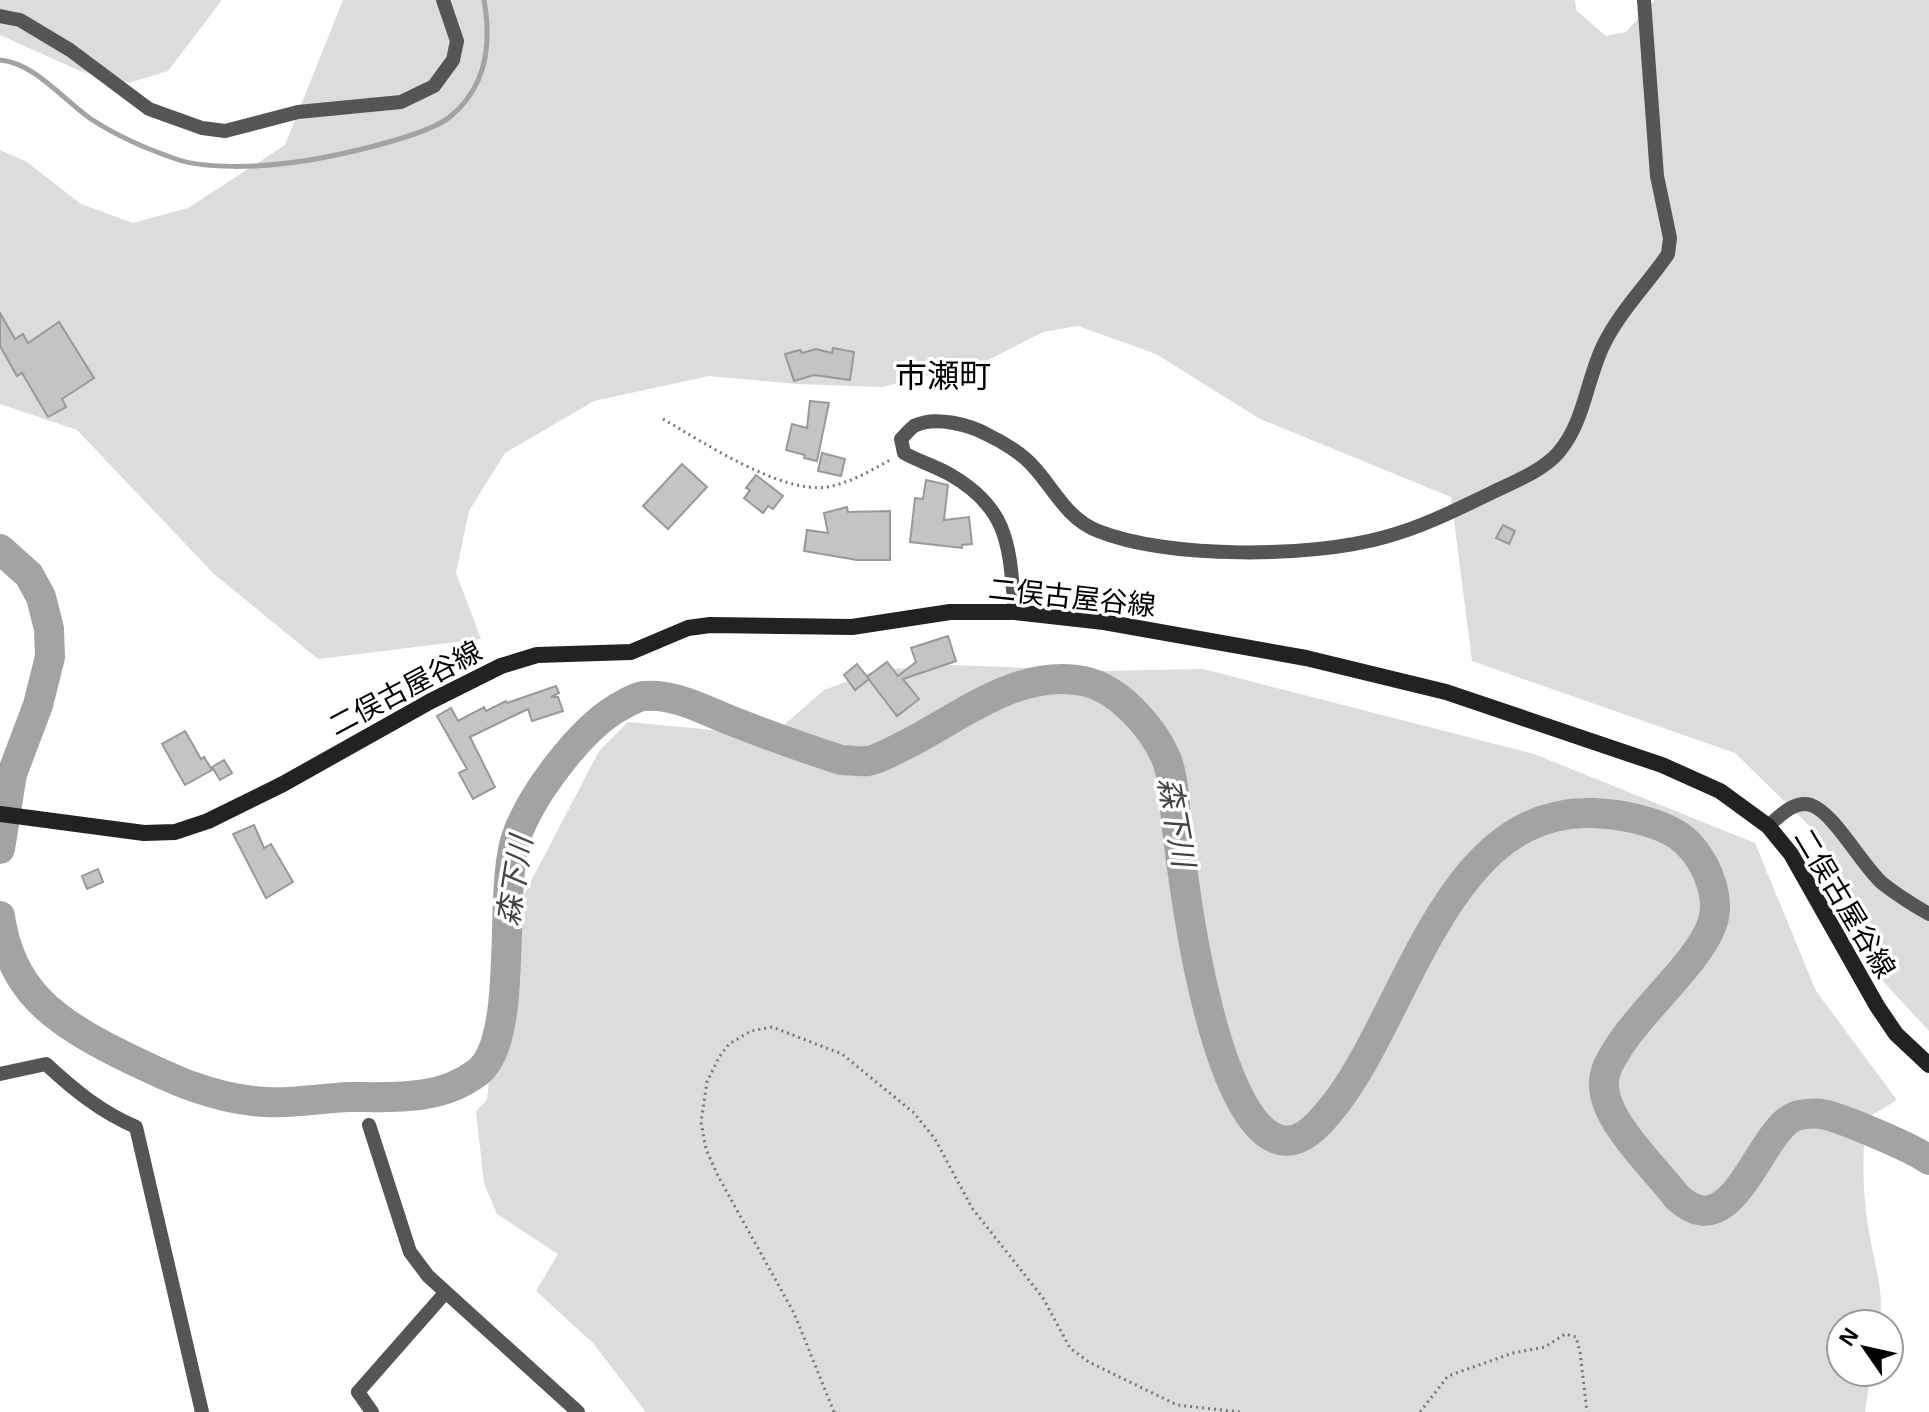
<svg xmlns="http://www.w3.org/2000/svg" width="1929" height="1412" viewBox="0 0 1929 1412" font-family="Arial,'Noto Sans JP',sans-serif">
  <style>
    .green { fill: #dcdcdc }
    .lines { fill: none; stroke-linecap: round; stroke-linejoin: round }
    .stream { stroke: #a3a3a3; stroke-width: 5 }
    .river { stroke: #a3a3a3; stroke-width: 30 }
    .building { fill: #c4c4c4; stroke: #999; stroke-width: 2 }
    .path { stroke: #777; stroke-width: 3; stroke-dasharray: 2 4; stroke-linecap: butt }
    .street { stroke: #555; stroke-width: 14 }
    .secondary { stroke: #222; stroke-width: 16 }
    .labels { text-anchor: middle; stroke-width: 7; stroke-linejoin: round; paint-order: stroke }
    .street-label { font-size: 28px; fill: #000; stroke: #fff }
    .water-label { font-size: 30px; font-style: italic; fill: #444; stroke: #fff }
    .quarter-label { font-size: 32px; fill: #000; stroke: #fff }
  </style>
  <rect width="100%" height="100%" fill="#fff"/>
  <g class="green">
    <path d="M0,0h222l-54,71 -39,12 -49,-12 -80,-36z"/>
    <path d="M343,0h1232l1,10 30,26 20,-4 29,-32h274v1031l-49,-53 -59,-141 -86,-84 -263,-92 -21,-164 -191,-78 -104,-65 -78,-28 -35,6 -55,28 -106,27 -86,-3 -87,-8 -115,25 -89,52 -36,58 -13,62 25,66 -163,20 -104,-85 -137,-144 -77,-26v-254l27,12 54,42 52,19 55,-15 97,-63z"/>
    <path d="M951,665l154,6 98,-2 331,85 221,89 61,148 81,109 -30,18c-6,36 -4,83 3,119 5,32 15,54 9,87h-38v48h30l-6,40h-1219l-53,-69 -57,-52 22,-37 -61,-40 -13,-31 -8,-72 11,-11 17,-167 95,-182 29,-29 84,8 64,2 48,-42 53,-20z"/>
  </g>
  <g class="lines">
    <path class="stream" d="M0,60c35,3 63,40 91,59 26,17 58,31 88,41 29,9 79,7 109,3 36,-4 137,-25 163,-47 36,-30 41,-72 33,-116"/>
    <g class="river">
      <path d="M0,549l29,26 12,22 8,32 1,28 -12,48 -26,69 -12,75"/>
      <path d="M0,916c10,73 54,105 116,136 49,24 94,47 149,50 28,2 56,-4 85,-5 44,0 91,4 128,-25 43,-34 19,-184 39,-237 15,-41 62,-104 100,-127 8,-4 20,-12 28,-12 28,-3 61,15 87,25 36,14 72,27 109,39 8,0 19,2 27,1 11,-2 23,-9 33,-14 56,-27 115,-79 182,-66 35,7 69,45 83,77 9,23 8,47 11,71 3,26 7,53 11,80 7,44 40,244 105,231 14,-3 26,-16 35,-27 78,-90 115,-306 265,-300 27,1 64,8 86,23 14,10 26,28 31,44 5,14 7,30 2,44 -12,36 -69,85 -92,121 -8,13 -17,25 -16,41 1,36 50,81 73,111 57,54 82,-69 119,-81 6,-2 18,-3 25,-2 17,2 94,35 108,46"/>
    </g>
  </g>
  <g class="building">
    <path d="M0,313l15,26 8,-5 5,9 31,-21 35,56 -32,21 4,8 -18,10 -26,-44 -5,3 -17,-30z"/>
    <path d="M833,348l21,4 -4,28 -36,-5 -20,6 -9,-27 15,-4 2,3 14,-4 16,4z"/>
    <path d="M810,401l19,2 -12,58 -13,-3 1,-3 -19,-5 6,-26 15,4z"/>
    <path d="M822,453l23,6 -4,17 -23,-5z"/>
    <path d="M682,464l25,23 -39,42 -25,-23z"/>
    <path d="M756,475l27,21 -10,13 -5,-3 -5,7 -19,-15 6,-8 -4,-2z"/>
    <path d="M926,480l22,5 -4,35 25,-3 3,27 -10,1v3l-52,-6 5,-44 8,1z"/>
    <path d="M847,507l1,5 42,-1v49h-33l-53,-9 3,-21 21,3 -4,-20z"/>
    <path d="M1503,525l12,6 -6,13 -13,-6z"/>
    <path d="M948,636l8,25 -53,18 16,20 -22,17 -30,-39 20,-15 11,14 18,-14 -5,-14z"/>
    <path d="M857,664l12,15 -14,11 -11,-15z"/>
    <path d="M556,686l3,7 -8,4h7l5,14 -31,10 -4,-12 -58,28 25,50 -22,12 -14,-26 8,-4 -30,-53 14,-8 7,13 26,-14 2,4 20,-10 1,2z"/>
    <path d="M185,731l16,28 3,-2 8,13 -27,15 -23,-41z"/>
    <path d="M224,760l8,13 -12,7 -8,-13z"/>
    <path d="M254,825l10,23 7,-4 22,38 -27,16 -33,-64z"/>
    <path d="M98,869l5,13 -16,7 -5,-13z"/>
  </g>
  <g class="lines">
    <g class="path">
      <path d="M663,419c40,23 118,75 164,68 23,-4 43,-16 63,-27"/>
      <path d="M834,1412l-40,-99 -76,-137 -12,-27 -5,-27 6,-40 12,-25 10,-13 22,-13 21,-4 70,27 72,59 21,26 37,69 71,90 27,50 19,14 88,43 63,7"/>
      <path d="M1420,1412l28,-36 65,-23 32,-6 20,-13 11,3 4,15 7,60"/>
    </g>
    <g class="street">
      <path d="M0,16l20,4 50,30 79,59 53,19 23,3 73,-19 103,-10 33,-16 19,-26 4,-19 -14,-41"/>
      <path d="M1015,612c-6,-64 -4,-103 -66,-138 -14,-8 -31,-13 -45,-21l-3,-14c4,-4 9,-10 13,-13 21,-11 57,-1 76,10 13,6 30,17 40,27 23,23 35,55 68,68 71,28 213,27 287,6 37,-10 71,-27 106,-44 22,-11 50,-21 67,-40 26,-30 28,-70 44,-105 16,-35 45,-63 66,-94l2,-16 -13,-62 -13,-176"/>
      <path d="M1768,826c12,-10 26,-26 43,-21 23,8 50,59 71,78 14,11 31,22 47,31"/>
      <path d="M0,1074l46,-10c28,26 55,48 90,63l66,285"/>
      <path d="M369,1125l41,127 18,24 150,136"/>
      <path d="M358,1392l87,-99"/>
      <path d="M358,1392l14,20"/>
    </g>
    <path class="secondary" d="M0,814l144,19 31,-1 33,-11 75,-37 148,-83 70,-35 36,-11 94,-3 57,-24 22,-3 142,2 98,-15h65l89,10 202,36 140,34 216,73 58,26 48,35 23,28 86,152 19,28 33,31"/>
  </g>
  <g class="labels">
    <g class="street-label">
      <text transform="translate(1072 597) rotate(6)" y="10">二俣古屋谷線</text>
      <text transform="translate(405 688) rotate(-28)" y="10">二俣古屋谷線</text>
      <text transform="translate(1845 903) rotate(59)" y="10">二俣古屋谷線</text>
    </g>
    <g class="water-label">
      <text transform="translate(1176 822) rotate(80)" y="10">森下川</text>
      <text transform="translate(515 881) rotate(-81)" y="10">森下川</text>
    </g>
    <g class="quarter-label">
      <text x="943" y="387">市瀬町</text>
    </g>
  </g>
  <g transform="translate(1865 1348) rotate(304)"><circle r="38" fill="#ffffff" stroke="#999999" stroke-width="2"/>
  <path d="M0-6L14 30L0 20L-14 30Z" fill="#000000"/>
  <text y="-12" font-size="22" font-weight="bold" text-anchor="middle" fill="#000000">N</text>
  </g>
</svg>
